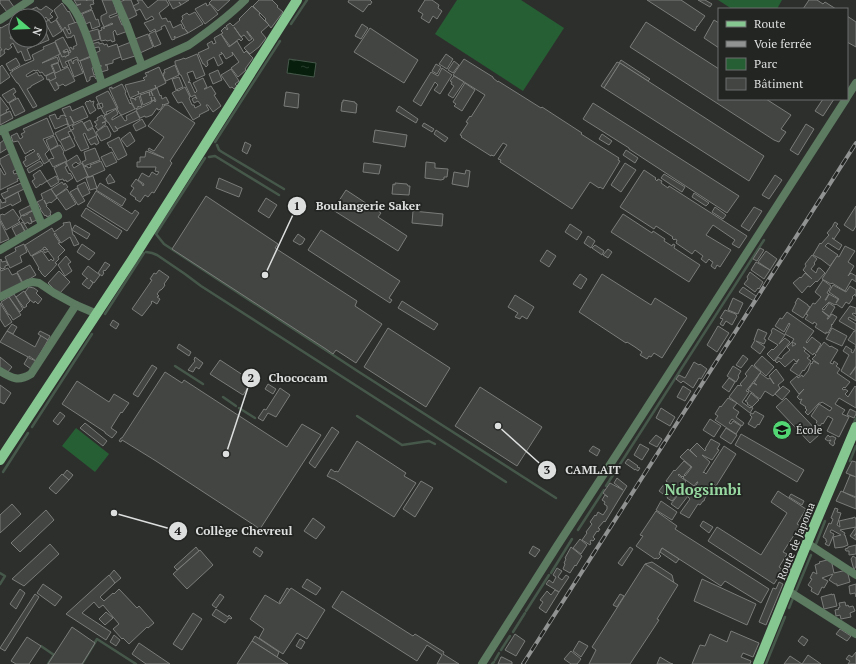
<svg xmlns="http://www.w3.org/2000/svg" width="856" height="664" viewBox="0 0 856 664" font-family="'PT Serif',serif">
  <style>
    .green { fill: #275f34 }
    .water { fill: url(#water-ripples); stroke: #46584a }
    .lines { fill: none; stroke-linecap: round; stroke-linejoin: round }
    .stream { stroke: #46584a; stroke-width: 2.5 }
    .building { fill: #434543; stroke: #797c79 }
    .minor { stroke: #5c7b60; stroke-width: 8 }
    .primary { stroke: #86c791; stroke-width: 10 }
    .rail-casing { stroke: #919392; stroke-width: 4 }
    .rail { stroke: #232523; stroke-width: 2.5; stroke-dasharray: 8; stroke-linecap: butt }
    .labels { text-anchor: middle; stroke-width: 3.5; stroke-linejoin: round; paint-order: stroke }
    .poi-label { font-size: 11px; fill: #dddfde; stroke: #232523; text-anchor: start }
    .street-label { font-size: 11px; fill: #dddfde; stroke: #232523 }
    .district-label { font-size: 15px; font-weight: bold; fill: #97d8a1; stroke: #232523 }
    .leader { fill: none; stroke: #dddfde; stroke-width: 1.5 }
    .callout-dot { fill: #dddfde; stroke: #232523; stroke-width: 1.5 }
    .mark-label { font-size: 12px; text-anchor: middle; font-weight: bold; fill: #111 }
    .callout-label { font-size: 12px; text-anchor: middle; font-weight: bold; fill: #dddfde; stroke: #232523; stroke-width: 3.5; stroke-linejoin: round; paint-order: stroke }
  </style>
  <defs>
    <pattern id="water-ripples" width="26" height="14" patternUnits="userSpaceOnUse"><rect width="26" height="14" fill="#061e0b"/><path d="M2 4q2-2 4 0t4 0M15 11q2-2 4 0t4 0" fill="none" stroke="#2a3e2e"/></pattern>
  </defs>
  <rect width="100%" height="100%" fill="#2d2f2d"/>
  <g class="green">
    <path d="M457,0h64l43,28 -41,63 -88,-57z"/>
    <path d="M718,0h64l-5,9h-45z"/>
    <path d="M76,428l33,26 -14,18 -33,-26z"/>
  </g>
  <path class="water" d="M289,59l27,4 -2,14 -27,-4z"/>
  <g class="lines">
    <g class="stream">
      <path d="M291,24l16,-24"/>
      <path d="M215,142l65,-101"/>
      <path d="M217,145l2,5 3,2 62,37"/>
      <path d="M209,157l6,-1 64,39"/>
      <path d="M205,158l-49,76 8,10 195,128 197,126"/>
      <path d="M146,252l6,1 5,2 28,19 16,12 305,196"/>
      <path d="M105,314l39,-61"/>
      <path d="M175,366l28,18"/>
      <path d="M223,397l13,9"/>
      <path d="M239,408l16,10"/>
      <path d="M357,416l45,29 27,-4 6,3"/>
      <path d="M853,425l3,-7"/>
      <path d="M32,427l60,-93"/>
      <path d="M850,461l6,-15"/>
      <path d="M3,472l25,-39"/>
      <path d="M606,486l158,-246"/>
      <path d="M578,530l26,-40"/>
      <path d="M816,544l9,-23"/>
      <path d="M0,573l5,3 -5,8"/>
      <path d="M551,573l21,-34"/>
      <path d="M796,591l15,-36"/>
      <path d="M789,608l4,-10"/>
      <path d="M526,611l23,-36"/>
      <path d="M513,632l12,-19"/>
      <path d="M41,646l13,9 -6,9"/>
      <path d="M501,650l9,-14"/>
      <path d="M495,660l4,-7"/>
      <path d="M82,664l15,-25 39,25"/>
      <path d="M492,664l2,-2"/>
      <path d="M766,664l19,-47"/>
    </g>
  </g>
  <g class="building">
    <path d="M0,0h9l5,7 -7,5 -7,-9z"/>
    <path d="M74,0h12l1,1v-1h7l-1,1 1,3 -4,1 2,4 -12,5 -4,-8 5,-2 -4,1z"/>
    <path d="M102,0h11l4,13 -8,3 1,2 10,-4v2l-2,1 3,1h-2l3,7 3,-1 3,7 -11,4 -2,-5 -2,2 2,9 -3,1 -1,-2 -4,1 -1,-1 -5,1 -2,-10 3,-1 -1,-2 2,-1 1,2v-2l9,-3 -1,-1 -8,4 -3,-7v-4l6,-3z"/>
    <path d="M125,0h6l6,15 -10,5 -8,-18z"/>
    <path d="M137,0h5l6,8 10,-8h8l3,5 -10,8 3,6 4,-1 2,4 2,-1 3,7 8,-4 2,5 2,-1 -4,-7 2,-2 -1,-3 5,-3 2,2 6,-3 8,12 -15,9 -3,-4 3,4 -12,5h-1v-2l-1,1 1,2 -3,1 -1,-2 -6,-13 -4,2 1,2 -6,3 -1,-3 -5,3 -6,-9 10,-4 -2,-3 -6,4 -6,-11 -4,2 -3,-5 6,-3z"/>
    <path d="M168,0h21l-8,5 -2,-3 2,3 -8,4z"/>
    <path d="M212,0h18l-12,11 -9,-8z"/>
    <path d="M259,0h13l6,6 -1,1 6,5 -12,16 -6,-8 1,-1 -13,-13z"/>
    <path d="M349,0h21l2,2 -2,3 -1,-1 -6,8 -15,-10z"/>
    <path d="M425,0h7l7,5 -1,3 4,3 -5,8 -4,-3 -4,7 -8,-5 2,-4 -5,-3z"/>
    <path d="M647,0h34l24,16 -8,11v-1l-2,5z"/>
    <path d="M698,0h7l7,4 -2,3z"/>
    <path d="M809,0h8l6,4 2,-2 11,7h-33z"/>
    <path d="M62,3l6,9 1,-1 7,14 -12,7 -8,-13 2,-1 -4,-8z"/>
    <path d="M206,3l1,3 3,-2 8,10 -13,10 -10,-15z"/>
    <path d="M46,6l7,5 -3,3 3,3 -5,3 -2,-3 -2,2 -4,2v-5h-24l21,-9 1,2h1l2,1z"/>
    <path d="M252,6l8,7 -1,1 1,2 9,9 -8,7 5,6 -7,9 -9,7 -6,-6 10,-8 -7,-9v1l5,7 -3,2 -5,-6 -3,2 -7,-10 7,10 2,2 -2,2 -2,-2 -9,7 -9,-12 2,-1 -2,-2 4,-4 2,3 1,-1 -2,-3 4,-3 3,3 7,-6 -1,-1z"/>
    <path d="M92,10l4,10 2,-1 2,7 -8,3 -2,-7 -4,2 -4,-10z"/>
    <path d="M847,16l9,6v25l-9,-5z"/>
    <path d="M49,20l2,3 5,-3 6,11 -9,6 -8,-15z"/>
    <path d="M714,20l5,3v25l-15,-10z"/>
    <path d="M80,21l11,35 -12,5 -2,-4 -12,5 3,4 -5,2 -7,-18 3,-2 2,5 4,-2v1l4,-1 -1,-2 3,-2 1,2h2l-1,-2 4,-2 -3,-10 -2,1v1l-5,1 -4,-8 2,-3 4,7 2,-1 -3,-8z"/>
    <path d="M12,22l4,6v5l-6,4 1,2 5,-2v3h24v-17l2,-1 7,18 -22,9 4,10 -6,2 -4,-10 -3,2 -5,-10 -3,2 2,2 -4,3 -1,-1h-2l-1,2 1,2 -5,4v-7h2l-2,-3v-20l1,1z"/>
    <path d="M646,22l73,47v30h47l25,16 -10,14 5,3 -7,10 -5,-2 -144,-93z"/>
    <path d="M362,24l6,4 -7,11 -6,-3z"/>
    <path d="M370,28l48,32 -14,23 -50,-31z"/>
    <path d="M98,29l2,10 -10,3 -3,-10z"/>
    <path d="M155,31l6,13 -7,3 -5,-13z"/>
    <path d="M148,34l5,13 -13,6 -5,-14z"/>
    <path d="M221,34l8,13 8,-6 7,12 2,-2 7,7 -8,11 1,1 -8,7 -7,-9 8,-6 -7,-10 1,3 -7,4 -3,-5 -2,-2 1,2 -3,1 4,8 -5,3 -4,-9 -7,4 1,4 -2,2 -2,-3h-1l-5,-11 11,-5 -2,-4 5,-3 1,3 3,-1 -2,-5z"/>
    <path d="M63,37l7,13 -1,1 1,-1 1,2 -2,1 -2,-4 -4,2 1,2 4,-2 1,4 -3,1v1h-1v-1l-3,1 -7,-16z"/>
    <path d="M55,42l5,12 -18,9 15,-6 2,5 -8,3 3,7 -9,4 -3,-4 -2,1 -2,-3 -3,1 -1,-1 -8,5 1,2 10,-5 2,4 2,-1 3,4 -13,7v1l-4,2 10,17 -4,2 -15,-25h-1l-7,-10 3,-2h-1l9,-5 13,-6 -2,-5 12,-6 -1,-2z"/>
    <path d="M99,42v2l4,-1 1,2 3,-1 1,3 9,-3 4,13 -8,3v3l-8,2h2l1,5 -7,2 -2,-4 2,-1v-2l-1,1 -5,-13 5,-2 -1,-4 -6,1 -2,-4z"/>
    <path d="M131,42l4,14 -13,4 -4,-13z"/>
    <path d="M197,54l8,21 -9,4 -3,-8 -6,2 3,8 -2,1 1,1 1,-1 5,11 2,-2 -4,-8 10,-5 4,9 -3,2h1l6,-3 5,8 -2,1 7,11 -8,6 -5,-7h-2l3,5 -10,5 1,1 -7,4 -11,-18 -4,1 -6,-10 5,-3 1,1 7,-4 5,10 -1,1 3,7h2l1,3 6,-3 -3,-4 -4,2 -2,-4 3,-2 2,2 -2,-4 -4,2 -10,-22h-1l-5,-12v-2l4,-1 3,-1 2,-1 1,1z"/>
    <path d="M446,54l7,5 -6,10 -8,-5z"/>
    <path d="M91,57l3,10 -2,1 2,7 3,-2 2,4 -3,2 -2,-3 -4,1v3l-3,2 -7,-21z"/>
    <path d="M16,58l4,7 -10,6 -4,-7z"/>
    <path d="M77,59l6,14 -9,4 -6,-16 3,-1 2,4 1,-1 -1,-2z"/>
    <path d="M464,59l29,18v1l5,4v-1l43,27 1,-1 40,26 -1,1 38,24 -1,2 2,1 -17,28 -3,-2 -1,1 -9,-6 -18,27 -72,-47 1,-2 -3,-1 9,-14 -4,-2 -9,13 -3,-1v1l-30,-19 1,-1 -2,-1 8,-12 -2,-1 4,-6 1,1 14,-22 -32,-20z"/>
    <path d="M621,60l29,19 -2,2 -28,-18 -16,25 -3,-2 16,-24 2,1z"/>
    <path d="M454,61l5,4 -6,8 -5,-3z"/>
    <path d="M58,63l4,10 -1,1 1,2 -4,1h-1l-5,-12z"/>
    <path d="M620,63l144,93 -15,25 -145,-93z"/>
    <path d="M436,64l5,3 -4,7 -5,-3z"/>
    <path d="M2,65l8,12 -10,7v-17z"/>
    <path d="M175,65l4,10 -13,6 -3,-5 1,-1 -1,-2h2l-1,-3z"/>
    <path d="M68,67l7,14 -10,5 -2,-2 -4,2 -3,-4 3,6 -4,3 -8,-14z"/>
    <path d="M159,67l7,16 -10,5 -1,-3 1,3 -17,6 -1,-3 1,3 -9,4 -5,-13 20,-5 -2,-2 4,-2 -2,-3 3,-1v1v-1z"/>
    <path d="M442,68l10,7 -12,19 -6,-4 4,-5 -3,-3 -14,24 -8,-5 18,-29 7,4z"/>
    <path d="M231,69l8,12 -4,3 2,2 -3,3 -2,-2 -2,1 -9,-13z"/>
    <path d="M218,70l4,10 -9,4 -4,-10z"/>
    <path d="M54,72l2,6 -6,3 -1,-2 -2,1 -1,-4z"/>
    <path d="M454,76l10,6 -11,16 -5,-3 6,-9 -3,-2 1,-2 -2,-1z"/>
    <path d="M179,77l4,10 -7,3 -4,-11z"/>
    <path d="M465,83l10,7 -13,21 -8,-5 2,-2 -3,-2z"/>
    <path d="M122,84l4,8 -1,1 5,11 1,-1 4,6 -13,6 -2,-1 -3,-5 1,-1 -9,-20 3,-1v2z"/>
    <path d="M14,88l2,4 -3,2 3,4 -8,5 -6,-8z"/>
    <path d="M157,88l3,8 1,-1 1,4 4,-2 3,6 -6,2 -1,-1 1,1 -2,4 -3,1 -1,-2 -5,7 -5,2h-2v-1l-5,2 -4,-8 15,-7v-1l3,-2 1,2 1,-1 -2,-4 1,3 -3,1 -1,-4 1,4 -9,4 -3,-10 9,-3 1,4 -1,-4 2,-1 2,5 -2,-5z"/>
    <path d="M108,91l4,7 5,10 -11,4 1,2 -1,1 -1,-1h-1l-3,-6 2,-1 -1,-4 -3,1 2,4 -3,1 -1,-5h2l-3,-7z"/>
    <path d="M286,92l13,2 -1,14 -14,-2z"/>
    <path d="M139,96l3,10 -3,1 -1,-1v2l-3,1 -5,-10 2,-1 1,1 1,-1 1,2h1l-1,-2z"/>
    <path d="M0,97l9,12 -3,1 1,2 -7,4z"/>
    <path d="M18,98l7,13 -10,5 -6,-13z"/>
    <path d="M823,99h11l-11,17 -8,-5z"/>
    <path d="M90,100l1,2 3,-1 -1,4 3,5 -6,4 -5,-11 2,-2 1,1z"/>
    <path d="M343,100l12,2v1l2,1 -1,9 -15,-2 1,-9h1z"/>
    <path d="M593,103l146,93 -12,17 -98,-64v-1l-46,-29z"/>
    <path d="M165,105h3l27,18 -25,38 2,2 -18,30 -2,-1 -4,5 -3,-2 -5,7 -5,-3 1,-1 -6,-4 4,-6 -3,-2 5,-7 6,5 1,2 1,-2 -6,-4 4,-7 7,4 3,-5 5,3 2,-3 -4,-1 1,-4h-19v-5h3v-5h5l1,-6 18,7 -16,-8 1,-2 5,3 10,-14 -16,-11z"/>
    <path d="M70,106l2,5 11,-5 5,11 -14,6 -4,-7 4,8 -5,2 -3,-8 2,7h-1v-1l-12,5 -6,-13 6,-2 2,5 3,-1v-2l4,-1 2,2 -4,-8z"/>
    <path d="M399,106l19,13 -2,4 -20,-12z"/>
    <path d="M116,109l2,5 -6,4v2l9,-5 4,6 2,-1 -1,-4 10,-5 4,8 -23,10 -2,-3 3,4 -4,2 -6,-10h-1l-3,-7h2z"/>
    <path d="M10,111l3,7 -13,7v-9z"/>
    <path d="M102,115l4,6 -4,2 3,-1 1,2 -8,6 -3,-4 2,-1 -2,-3h-1l4,-2 -1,-2z"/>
    <path d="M47,118l7,17 -11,4 6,11 -4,4 4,7 -5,3 -6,-11 -1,1 3,5 -14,8 -3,-5 3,-2 -1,-3 10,-6 -2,-2 -2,2 -1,-1v1l-5,3 -7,-13 -5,1 -2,-6 6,-3 3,6 3,-2 -2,-3 4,-2 -2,-3z"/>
    <path d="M142,119l4,7 -10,5 -3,-6z"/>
    <path d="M90,120l3,7 -6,3 -3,-7z"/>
    <path d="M82,121l6,10 5,-3 4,8 -9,4 -3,-7 -2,1 6,14 -8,3 -7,-13h1l-4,-8 3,-1 -2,-3z"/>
    <path d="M424,123l10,6 -2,3 -10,-6z"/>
    <path d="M806,124l8,5 -16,26 -8,-5z"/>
    <path d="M69,126l2,5 -3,1 2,4 -9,4 9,-4 5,10 -10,5 -5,-10h-1l-4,-8z"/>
    <path d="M105,126h2l4,8 -1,3 -9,4 -5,-9z"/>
    <path d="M375,130l32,5 -2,12 -32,-5z"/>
    <path d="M436,130l12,8 -3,4 -11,-8z"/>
    <path d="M130,132l5,9 -8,6 -6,-8z"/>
    <path d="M602,134l10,7 -3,4 -10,-6z"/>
    <path d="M54,136l4,9 -8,5 -4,-10z"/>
    <path d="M96,136l3,7 -3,2 -1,-2 -4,2 -3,-5z"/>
    <path d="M119,137l8,18 -9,5 -7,-13 -1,1 -3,-5z"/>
    <path d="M4,140l4,8 -8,5v-10z"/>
    <path d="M245,142l6,3 -4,9 -5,-3z"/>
    <path d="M60,145l4,7 -1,1 4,8 -14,6 -4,-7 3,-2 1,1 1,-1 -4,-8z"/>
    <path d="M95,148l5,12 -16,6 -2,-4 4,-2 -2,-8z"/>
    <path d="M626,150l12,8 -3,5 -12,-8z"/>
    <path d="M112,152l5,10 -11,5 -5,-10z"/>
    <path d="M11,153l6,16 -4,2 1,3 4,-1 2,5 -3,1 1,2 -18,9v-22l4,7 2,-1 -6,-11v-4z"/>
    <path d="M77,155l4,7 -3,2 -2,-2 -4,3 2,3 8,-5 6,13 -11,6 -6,-11h-1l-4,-9z"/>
    <path d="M40,161l3,4 -14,8 -2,-4z"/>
    <path d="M101,161l4,9 -16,7 -1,-1 -4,-9 3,-1 1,2 3,-1 -1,-2z"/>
    <path d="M65,162l2,4 -2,1 2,4 2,3 1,-1 3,5 -6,4 -1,-2 -2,1 -1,-2 -4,1 -5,-12z"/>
    <path d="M426,162l9,1v5l13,1 -1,8h-3v2l-3,1 -16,-2z"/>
    <path d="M364,163l17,2 -2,9 -16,-2z"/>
    <path d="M625,163l11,7 -15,22 -10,-7z"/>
    <path d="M40,170l7,11 -6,4 -1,-1v1l-4,3 -4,-7 3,-2 -2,-4z"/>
    <path d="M466,170l4,1 -2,16 -16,-3 2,-12 11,2z"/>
    <path d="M644,170l12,8 -1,1 2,2 1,-2 4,2 -1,2 7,5 1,-2 78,50 -8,12 -7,-4 3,-4 -22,-15 -7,10 25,15 -11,17 -3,-2 -2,4 -4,-3 2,-4 -2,-1 -2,-2 -3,4 -5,-4 2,-3 -8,-6 -3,4 -16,-11 1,-3 -2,-1 -1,1 -2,-2 1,-1 -17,-11 -2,3 -34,-22z"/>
    <path d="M110,174l5,8 -7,2 -2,-5z"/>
    <path d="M664,174l21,13 -3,5 -21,-14z"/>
    <path d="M775,175l7,5 -13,19 -7,-4z"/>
    <path d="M56,176l3,6 -8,5 -4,-6z"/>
    <path d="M93,176l4,12 -7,2 -4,-12z"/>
    <path d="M219,178l23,10v1l-3,8 -23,-9z"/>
    <path d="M62,182l2,3 1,-2 3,4 -12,9 -5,-7z"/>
    <path d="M85,182l5,11 -8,4 -5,-11z"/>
    <path d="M21,183l3,6 -20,10 -3,-5 7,-3 -1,-2z"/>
    <path d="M100,183l26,16 -4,7 -26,-16z"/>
    <path d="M395,183l12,1 1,2h2l-1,9 -17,-1 1,-10 2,1z"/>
    <path d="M77,188l8,13 -7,4 -8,-13z"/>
    <path d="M51,189l6,9 -6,5 -1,-1 -4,2 -2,-4 3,6h-1l3,3 2,3 -1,2 1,1 -4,2 -1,-2 -1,1 -5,-7h1l-4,-7 6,-3 -2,-5z"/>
    <path d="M67,189l9,15 -10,6 -10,-14z"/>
    <path d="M346,190l35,23 -3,4 29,19 -9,15 -65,-41z"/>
    <path d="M96,191l36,23 3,-4 4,3 -12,18 -40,-25z"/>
    <path d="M18,192l3,9 -9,5 -1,-2 -11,5v-10l2,4 3,-1v1l1,-2 -1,-2z"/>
    <path d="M694,193l15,10 -3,3 -14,-9z"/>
    <path d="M206,196l72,48 -3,4 82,53 -2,5 27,18 -26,39 -20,-13 -3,4 -7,-5 -154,-100z"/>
    <path d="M266,198l11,7 -8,13 -11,-7z"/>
    <path d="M31,205l2,5 -12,6 -2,-5z"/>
    <path d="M856,206v20l-3,5 -9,-6z"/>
    <path d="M715,207l11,8 -3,4 -11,-7z"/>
    <path d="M754,207l8,4 -13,20 -8,-5z"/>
    <path d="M86,208l36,23 -5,8 -36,-23z"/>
    <path d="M13,209l7,10 -2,1 2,2 -14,8 -6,-11v-4l3,-1 1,1z"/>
    <path d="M35,210l2,10 -5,2 -2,-5 2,6 -3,1 -1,-2 -3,2 -5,-7 3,-2v1l5,-2v-1z"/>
    <path d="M413,211l30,3 -1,12 -30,-3z"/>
    <path d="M623,214l29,19 1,-2 12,8 -1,2 8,5 1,-2 2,1 -1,3 26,17 -11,17 -78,-50z"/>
    <path d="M0,221l9,18 -9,4z"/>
    <path d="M23,222l5,8 -3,2 -4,-8 4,7 -9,5 -4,-8z"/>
    <path d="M70,222l3,13h1l5,9 -5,2 -4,-9 -9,6 -6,-10 -1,1 6,9h-2l7,7 -7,7 1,2 -4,4 2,1 -5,6 -7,7 -4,-4v-1l-3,-3 1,-1 -7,-12 10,-5 7,10 2,-2 2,2 1,-2 -6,-8 -3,2 -2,-3 3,-1 2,1 -3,-3 -2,1v1l-12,7 -6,-11 27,-17 2,4 10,-7 -1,-2z"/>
    <path d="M835,222l3,2 -2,2 4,4 -6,9 -2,-1 10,7 -3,5 -11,-7 -3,3 13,9 -8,11 -9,-7 -8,-4 7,-12 1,1 8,-9 -2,-2 6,-7v-1z"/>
    <path d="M570,224l12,8 -5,8 -12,-8z"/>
    <path d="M75,225l15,9 -3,5 -15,-9z"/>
    <path d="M321,230l79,51 -11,17 3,2 -2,3 -82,-53z"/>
    <path d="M298,234l7,5 -3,5h-1l-1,1 -7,-4z"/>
    <path d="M588,236l7,5 -4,7 -7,-5z"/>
    <path d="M24,244l3,8 -7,4 2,6 -12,6 -5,-11 11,-6 -1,-3z"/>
    <path d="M82,244l13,9 -6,7 -12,-8z"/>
    <path d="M595,245l9,6 -2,4 -10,-7z"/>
    <path d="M845,246l10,5 -7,11 6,4 -6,10 3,-3 5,3v6l-4,-3 -7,12 -13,-8 -1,1 -9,-5 15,-23 2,1z"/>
    <path d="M760,248l4,2 -7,11 -4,-2z"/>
    <path d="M608,249l4,3 -4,6 -5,-3z"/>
    <path d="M547,250l9,6 -7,11 -9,-6z"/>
    <path d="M766,251l11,8 -7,11 -12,-8z"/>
    <path d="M812,255l5,4 -3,4 1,1 -4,5 5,4 2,-5h2l5,5 -8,9 -1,-1 -6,6 -2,-1 -6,7 -9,-10 7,-6 1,1 4,-5 7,6 -9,-9 3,-4 -1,-2z"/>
    <path d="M66,256l5,6 -3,2 4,7 -7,5 -7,-11z"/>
    <path d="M1,259l1,3 4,-1 2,4 -3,1v2l-3,1 -2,-2v-7z"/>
    <path d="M105,262l5,3 -5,6 -1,-1 -1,2 1,1 -2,3 -4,-3z"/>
    <path d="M756,262l14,8 -6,9 -13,-9z"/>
    <path d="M30,265l6,10 -13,8 -6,-11z"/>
    <path d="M88,266l12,9 -6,8 -4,-3 3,3 -4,6 -7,-5 5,-6 1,1 -6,-5z"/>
    <path d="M0,268l1,3 7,-3 4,7 5,-2 5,10 -22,11z"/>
    <path d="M159,270l10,7 -5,7 1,1 -2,3 -2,2h-1l-3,4 2,2 -2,1 3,2 -3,5 -5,-3 -1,1 1,1 -10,13 -10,-7 20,-29 -2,-1 4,-6 2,1z"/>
    <path d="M59,271l11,11 -11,12 -11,-11z"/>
    <path d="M750,272l13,10 -4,7 -1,-1 -3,4 -11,-8 4,-5 -1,-2z"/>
    <path d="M580,274l7,5 -6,10 -8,-5z"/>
    <path d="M602,274l49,31 4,-7 32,20 -25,40 -8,-5 -3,4 -2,-1 -2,3 -7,-4 2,-3 -7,-5 -8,-5 -1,1 -47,-31z"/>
    <path d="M823,280l8,6 -4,7 2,1 -4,6h1l3,-6 9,5 -2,4 3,-4 -10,-7 4,-7 13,7 4,-6 6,4v6h-1v-2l-3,3 1,1 -4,6 -3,-2 -4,6 -6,-4 -1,1 -6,-3 -7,7 2,1 5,-7 6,4 -6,10 -7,-6 7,5 -2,3h1l4,-5 5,3 -5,8v-1l-1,1 1,1 -4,7 -2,-1v2l-11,-7 2,-3 -3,-2 -1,2 -8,-5 3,-4 -2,-1 7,-11 2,1 6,-7 -6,-5z"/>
    <path d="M29,287l5,1 4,3 -2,2 6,6 -4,5 -3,-3 -1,2 -4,-3 -5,-8z"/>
    <path d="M743,287l13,9 -2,5 -15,-9z"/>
    <path d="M24,291l6,10 -4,4 1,1 -3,2 -8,-11z"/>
    <path d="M14,294l9,15 -3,3 -11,-15z"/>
    <path d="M515,295l19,12 -7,12 -5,-3 -2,3 -5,-2 3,-4 -10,-6z"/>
    <path d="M9,297l12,18 -8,5 -3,-5 -2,-1 -7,-12z"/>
    <path d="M733,298l10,5 -5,11 -10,-4z"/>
    <path d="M798,298l10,7v1l2,1 -7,11 -11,-7 4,-8h-1z"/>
    <path d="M402,301l36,23 -4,6 -36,-22z"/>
    <path d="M0,303l12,19 -7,5 -5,-8z"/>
    <path d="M850,306l6,2v6l-3,-1 -1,1 4,3v4l-7,-4 -1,2 8,5v7l-17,-10z"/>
    <path d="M725,310l11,4v1l1,1 -5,9 -6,-4 -3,5 -3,-2 3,-5 -3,-1z"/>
    <path d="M787,312l27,19 -8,11 1,1 5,-6 9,7 -5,9 8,-11 6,5 1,-1 7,4 -8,13 3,1 1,-3 4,3 -2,2 4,3 -3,4 13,9 -5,6 -1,-1 -2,2 2,1 1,-1 3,2 -3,3 3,3 7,-11 1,1v21l-17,-10 -4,6 10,6 -3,4 7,3 -10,20 -12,-6 6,-12 -5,-3 -5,8 -1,-1 -2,3 -4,-2 1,-3 -6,-5 8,-12 11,7 2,-3 -10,-6 -1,1h-2l-11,12 -3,-3 2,-2 -2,-2 1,-1 -6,-4 2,-4 -2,1 -3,-3 7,-8 -5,5 -9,-12 7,-6 1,2 4,-3 1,2 5,-6 3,-8 1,1 1,-3 6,3 -7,-5 4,-4 -2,-2 -1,2 -10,-8 3,2 -2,2 6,5 -3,2 4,3 -7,10 -1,-1 -4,6 -9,-6 5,-7 1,1 3,-5 -3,3 -2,-3 -9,8 -6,-6 -2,2 -2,-2 3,-4 3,2 2,-2v-1l7,-6 -3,-3 5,-5 1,2 -1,2h1l3,-2 -4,-2 2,-3 -9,-5 5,-10 -1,-1 -5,9 -9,-6 5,-8 2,1z"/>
    <path d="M113,320l6,4 -3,5 -6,-4z"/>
    <path d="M12,324l5,3 -4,7 -6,-3z"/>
    <path d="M718,326l11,7 -12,19 -10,-7z"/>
    <path d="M388,328l62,40 -24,39 -62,-40z"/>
    <path d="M773,328l12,7 -6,9 6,-6 5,4 -16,19 -7,-7 5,-5 1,1 5,-5 -10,-6 4,-7 -1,-1z"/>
    <path d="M832,328l15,8 -5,10 -16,-7z"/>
    <path d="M758,329l9,4 -3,6 2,1 -2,4 -8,-3 9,6 -5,7 -9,-7 4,-7h-1z"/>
    <path d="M7,331l28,16 6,-12 7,5 -12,21 -7,-5v2l7,3 -5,8 -7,-5 4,-7 -28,-15z"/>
    <path d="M40,331l10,5 -2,4 -10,-6z"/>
    <path d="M854,331l2,1v34l-6,9 6,-8v14l-15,-10 8,-16 -6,-4 3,-5 6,4 -1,2 2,1 3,-6h-1l1,-2 -8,-5z"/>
    <path d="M179,344l12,8 -2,4 -12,-8z"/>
    <path d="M743,355l5,4 -7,9 -5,-3z"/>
    <path d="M762,356l12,11 -8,9 -12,-11z"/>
    <path d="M0,357l12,10 -6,7 -6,-5z"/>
    <path d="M195,357l8,6 -4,6 -3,-2 -3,5 -5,-2 7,-9 -1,-1z"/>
    <path d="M220,360l32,21 -9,14 -33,-21z"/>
    <path d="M694,362l5,3 1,-1 7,5 -6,10 -2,-1 -6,10 -10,-7 -2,2 -5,-4 3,-4 6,3z"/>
    <path d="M152,365l5,3 -19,29 -5,-3z"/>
    <path d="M752,365l9,7 -15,19 3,1 -7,10 8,6 1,-1 2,1 -3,5 -21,-16 9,-12 1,1 1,-1 2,1 -2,-2 7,-8 -2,-2z"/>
    <path d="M733,366l8,5 -3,5 1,1 -3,5 -9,-6z"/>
    <path d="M776,369l8,11 -6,5 2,3 -7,8 -8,-5 -5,8 -6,-4v-1l-6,-4 5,-7 4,2 -3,-2 6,-10 8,6 2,-1 4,6 -5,-8z"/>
    <path d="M165,372l17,11 2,-3 103,67 15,-23 19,11 -61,94 -104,-68 -34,-21 -1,2 -2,-1 2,-3h1z"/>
    <path d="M729,378l6,4 -6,10 -7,-5z"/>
    <path d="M77,381l32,21 5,-8 15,9 -7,10 -1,-1 -10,16 6,4 -5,6 -7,-5v-1l-43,-28z"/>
    <path d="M268,384l8,5 -3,5 -8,-5z"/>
    <path d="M0,385l11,8 -7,11 -4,-2z"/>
    <path d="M683,386l8,5 -6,10 -8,-4z"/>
    <path d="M783,386l7,5 -8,9 -7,-6z"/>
    <path d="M480,387l62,40 -25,39 -62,-40z"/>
    <path d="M280,388l10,7 -14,22 -8,-4 -5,8 -5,-3 6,-9 2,1z"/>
    <path d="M751,393l8,7 -7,7 -5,-3 1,-1 -3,-2 1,-1v1z"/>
    <path d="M728,398l9,5 -4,5 6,4 -3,5 8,6 -2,3 -10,-7 -3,4 2,1 2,-3 8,5 -5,8 -21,-14 3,-4 -3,-2 5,-8 1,1z"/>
    <path d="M786,398l34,36 -10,9 -34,-36z"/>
    <path d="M661,408l14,9 -5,9 -14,-8z"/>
    <path d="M850,409l6,3v2l-2,4 -7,-3z"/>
    <path d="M755,411l9,5 -5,9 -1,-1 -3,4 -7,-4 4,-7 -2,-2 1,-2 2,1z"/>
    <path d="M60,412l5,4 -7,9 -5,-4z"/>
    <path d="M710,419l11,7 -7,11 -11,-7z"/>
    <path d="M85,423l22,18 -4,5 -23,-18z"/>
    <path d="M332,427l7,5 -24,36 -6,-5z"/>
    <path d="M726,428l11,7 -6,9 -11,-7z"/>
    <path d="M741,434l63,36 -7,12 -62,-37z"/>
    <path d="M656,435l6,4 -5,8 -8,-4z"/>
    <path d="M828,435l2,2 2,-1 4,2 -2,4 1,1 -2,3 -4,-3 2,-3 -3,1 -3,-2z"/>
    <path d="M711,439l9,5 -3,5 2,1 -7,10 -10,-5 8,7 -7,11 1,-1 2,2 18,-28 12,8 -20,32 -2,-2 -9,14 -1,3h-1l-3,4 -2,-1 -9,14 -9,-5 10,-14 -2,-2 10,-15h-1l-3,4 -11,-8 1,-1 -1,-1 -1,1 -3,-3 -1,1 8,6 -7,10 -13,-10 8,-11 1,1 9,-10 7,6 -7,8 1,1 7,-9 -12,-10 8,-8 9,8 -7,-7 7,-7 8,8 1,-2h-1z"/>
    <path d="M357,441l49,32 -2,3 12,7 -22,34 -60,-38h-1l-6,-3 4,-7 4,3 1,-1 2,1z"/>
    <path d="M640,444l9,5 -7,11 -8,-5z"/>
    <path d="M593,446l7,4 -3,6 -8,-5z"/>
    <path d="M628,459l10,7 -1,1 3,1 -2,3 -3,-2v1l-10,-7z"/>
    <path d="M852,461l4,1v15l-10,-4z"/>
    <path d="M67,470l6,5 -4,5 -6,-5z"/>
    <path d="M62,474l7,6 -13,14 -7,-6z"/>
    <path d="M850,475l6,2v20l-13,-5z"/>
    <path d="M617,478l10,8 -22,36 -1,-1 -6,7 2,1 -2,3 -1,-1 -4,6 2,2 -2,2 -2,-1 -1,2 1,1 -1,2 -8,-5 5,-7 -1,-1 6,-8 -2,-2 5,-7 1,1 2,-4 5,3 4,-6v-3l-3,-2 1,-2 -3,-2 3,-5 3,2 -5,-4 7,-10 13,7 -9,-7z"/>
    <path d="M421,481l12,7 -18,29 -12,-8z"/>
    <path d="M665,483l8,6 -6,8 -8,-6z"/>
    <path d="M684,487l7,5 -13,17 -7,-5z"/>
    <path d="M674,490l5,3 -7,8 -5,-3z"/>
    <path d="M778,491l28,18 -9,15 3,2 -17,26 4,2 -8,13 4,3 -9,14 -66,-43 9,-14 44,28 26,-42 -16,-11z"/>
    <path d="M841,491l15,7v11l-20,-8z"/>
    <path d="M791,494l13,7 -2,4 -13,-8z"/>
    <path d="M661,501l16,11 -5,8 -16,-10z"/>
    <path d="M12,504l9,10 -21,19v-18z"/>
    <path d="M835,508l3,1 -1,3 4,1 -4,12 3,2 -1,-6 13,-3v1v-1l3,-1 1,3v13l-2,3 2,-2v6l-6,-4 6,-9 -16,3 5,3 -1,2h1l3,10 -5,2 -8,1 -2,-11 8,-2 -9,-5h-1l-1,2 4,2 -5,12 -4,-2 2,-3h-1v-2l-3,-2 6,-14 2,1 2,-5 -2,-1z"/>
    <path d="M46,510l8,10 -34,32 -9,-9z"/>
    <path d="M656,511l21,15 -2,3 94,60 -8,14 -36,-22 -4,5 -59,-38 -3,6 2,2 -3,3 -2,-1 -1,1 -19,-13 7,-10 -3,-1z"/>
    <path d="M313,518l12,9 -9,12 -12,-8z"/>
    <path d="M703,521l10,6 -4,6 -9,-7z"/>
    <path d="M580,539l7,6 -6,9 -8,-6z"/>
    <path d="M50,544l9,10 -35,32 -12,-7z"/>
    <path d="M856,545v9l-7,1v-4h-3l-1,-2 3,-1v-1z"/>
    <path d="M533,546l7,4 -5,7 -6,-4z"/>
    <path d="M196,547l3,4 -22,19 -3,-3z"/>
    <path d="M256,547l7,5 -3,5 -7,-5z"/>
    <path d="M571,547l11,9 -6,10 -1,-1 -5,8 -7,-4 2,-5 -1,-1 2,-4 -1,-1z"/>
    <path d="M630,547l3,2 -11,17 -4,-3z"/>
    <path d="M662,548l17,11 -3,4 -16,-11z"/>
    <path d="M200,550l13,15 -26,24 -14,-15z"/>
    <path d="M853,556l3,2v8l-2,4 -3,-11z"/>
    <path d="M831,559l3,14 13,-3 3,12 -13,4v-2h-2l-6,-4 4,-6 -11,4 6,3 -4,7 -2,-1 -4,8 -7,-4 1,-3 -4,-3 4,-6 -2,-1 3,-6 4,2 -2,-9 5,-2 -1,-1z"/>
    <path d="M786,561l7,3 -3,7 -7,-3z"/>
    <path d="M652,562l20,13 2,8 -29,-19z"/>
    <path d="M645,564l33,21 -21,34 2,1 -29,44h-41l7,-14 -4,-3z"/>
    <path d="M557,568l5,3 -4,6 4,3 4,-5 3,2 -10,15 -13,-8 3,-4 4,3 3,-6 -3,-2z"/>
    <path d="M114,570l7,8 -6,5 -6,-7z"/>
    <path d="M109,575l6,8 -15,14 4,4 9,-8 1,1 5,-5 18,19 2,-2 15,17 -6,5 -1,-1 -18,17 -6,-6 -1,1 -9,-10 6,-5 -16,-19 -4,3 -5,-6 -12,11 29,19 -5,8 -40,-26z"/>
    <path d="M307,579l14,9 -5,7 -14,-8z"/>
    <path d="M702,579l54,25 -9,21 -53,-24z"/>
    <path d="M779,582l4,2 -17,41 -7,-3 14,-34 3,1z"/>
    <path d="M43,584l19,13 -7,9 -18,-13z"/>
    <path d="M856,584v13l-1,-4 -5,1 -1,-8z"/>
    <path d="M287,588l3,2 -9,13 -2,-1z"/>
    <path d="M291,588l34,22 -18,29 -10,-6 -14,21 -24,-16 5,-9 -14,-10 15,-24 15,9z"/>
    <path d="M20,589l5,4 -9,16 -6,-5z"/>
    <path d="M555,590l4,2 -13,21 -7,-5 4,-6 -3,-2 7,-9 4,4z"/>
    <path d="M342,591l71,45 2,-2 29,18 -1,2 16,10h-22l5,-9 -15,-10 -10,16 -85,-54z"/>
    <path d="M35,594l4,3 -34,54 -5,-3z"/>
    <path d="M220,594l4,3 -8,11 -4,-3z"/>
    <path d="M620,594l4,2 -7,11 -4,-2z"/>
    <path d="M832,594v1l2,-1 3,12 -13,3 -3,-12z"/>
    <path d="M845,602l1,4 2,-1 1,2 4,-1 2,5 -5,2 1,4 -10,2 -1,-4 -4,1 -1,-6 4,-1 -1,-1 2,-1 -1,-4z"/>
    <path d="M216,609l12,8 1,-2 3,3 -1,1 -2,-1 -4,5 -13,-8z"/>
    <path d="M106,612l7,6 -8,7 -6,-6z"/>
    <path d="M193,613l9,6 -20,31 -9,-6z"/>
    <path d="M72,627l23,16 -13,21h-34z"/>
    <path d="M840,629l11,7 -4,5 -11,-7z"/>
    <path d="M731,631l28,12 -6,14 -10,-4 -2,4 10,4 -1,3h-58l8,-19 5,1 5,-12 17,8z"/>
    <path d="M515,634l10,7 -9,15 -11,-6z"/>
    <path d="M114,635l6,5 -4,6 -6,-4z"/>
    <path d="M255,636l24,16 -2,5 -25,-16z"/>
    <path d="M802,636l6,4 -4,6 -6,-5z"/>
    <path d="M27,637l14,9 -12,18h-13l-5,-3z"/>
    <path d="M300,639l5,3 -4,7 -5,-3z"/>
    <path d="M252,641l36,23h-51z"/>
    <path d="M579,641l9,5 -7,11 -8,-6z"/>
    <path d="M139,643l31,21h-24l-14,-10z"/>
    <path d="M571,651l10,8 -4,5h-6l-7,-5z"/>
    <path d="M856,652v12h-8l2,-3 -4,-2 3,-4 3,2z"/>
    <path d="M808,655l13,9h-37l6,-8 12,8z"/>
    <path d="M501,657h1l10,5v2h-14z"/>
    <path d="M660,657l10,6 3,1h-16z"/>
  </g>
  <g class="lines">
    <g class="minor">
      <path d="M66,0c17,13 29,62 36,84"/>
      <path d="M116,0l11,25 15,41"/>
      <path d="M0,20l30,-20"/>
      <path d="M847,97l9,-14"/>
      <path d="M3,129l39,96"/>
      <path d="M0,131l189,-86c20,-14 39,-28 56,-45"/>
      <path d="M0,250l58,-34"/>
      <path d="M0,297l28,-14 5,-1 6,1 15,10 22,12 21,9"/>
      <path d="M0,371c12,7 18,11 31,3l45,-69"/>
      <path d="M807,543l49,32"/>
      <path d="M788,591l68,43"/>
      <path d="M482,664l75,-118 71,-109 218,-338"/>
    </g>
    <g class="primary">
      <path d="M0,460l132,-200 165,-260"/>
      <path d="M758,664l49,-121 49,-116"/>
    </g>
    <defs>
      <path id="rail" d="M523,664l333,-521"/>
    </defs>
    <use href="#rail" class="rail-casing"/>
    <use href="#rail" class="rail"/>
  </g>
  <defs>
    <symbol id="school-disc" viewBox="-11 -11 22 22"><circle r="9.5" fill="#52d673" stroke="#232523"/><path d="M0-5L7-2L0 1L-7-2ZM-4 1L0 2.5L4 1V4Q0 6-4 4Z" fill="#111"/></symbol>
  </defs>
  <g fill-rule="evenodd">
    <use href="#school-disc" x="771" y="419" width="22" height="22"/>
  </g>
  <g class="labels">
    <g class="poi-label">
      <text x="796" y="434">École</text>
    </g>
    <g class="street-label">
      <text transform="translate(796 541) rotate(-68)" y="4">Route de Japoma</text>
    </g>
    <g class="district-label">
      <text x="703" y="495">Ndogsimbi</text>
    </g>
  </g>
  <path class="leader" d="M265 275L297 206M226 454L251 378M498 426L547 470M114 513L178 531"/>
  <g class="callout-dot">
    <circle cx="265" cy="275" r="4"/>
    <circle cx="226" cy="454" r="4"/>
    <circle cx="498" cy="426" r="4"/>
    <circle cx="114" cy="513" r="4"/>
    <circle cx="297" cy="206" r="10"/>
    <circle cx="251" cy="378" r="10"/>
    <circle cx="547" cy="470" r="10"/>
    <circle cx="178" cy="531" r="10"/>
  </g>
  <g class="mark-label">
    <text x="297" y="210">1</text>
    <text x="251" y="382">2</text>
    <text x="547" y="474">3</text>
    <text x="178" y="535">4</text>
  </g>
  <g class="callout-label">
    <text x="368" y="210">Boulangerie Saker</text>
    <text x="298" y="382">Chococam</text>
    <text x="593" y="474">CAMLAIT</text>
    <text x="244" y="535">Collège Chevreul</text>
  </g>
  <rect x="718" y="8" width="130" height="92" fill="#232523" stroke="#6d6f6e"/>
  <rect x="726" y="21" width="20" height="6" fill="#86c791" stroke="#6d6f6e"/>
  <text x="754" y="28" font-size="12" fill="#dddfde">Route</text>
  <rect x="726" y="41" width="20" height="6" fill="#919392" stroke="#6d6f6e"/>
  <text x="754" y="48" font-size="12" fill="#dddfde">Voie ferrée</text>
  <rect x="726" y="58" width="20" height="12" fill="#275f34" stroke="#6d6f6e"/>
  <text x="754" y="68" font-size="12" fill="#dddfde">Parc</text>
  <rect x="726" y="78" width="20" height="12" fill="#434543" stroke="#6d6f6e"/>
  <text x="754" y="88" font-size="12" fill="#dddfde">Bâtiment</text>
  <g transform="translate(28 28) rotate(109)"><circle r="19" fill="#232523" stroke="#6d6f6e"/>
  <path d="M0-3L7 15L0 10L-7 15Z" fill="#52d673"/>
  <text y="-6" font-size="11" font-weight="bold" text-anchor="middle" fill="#dddfde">N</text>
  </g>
</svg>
